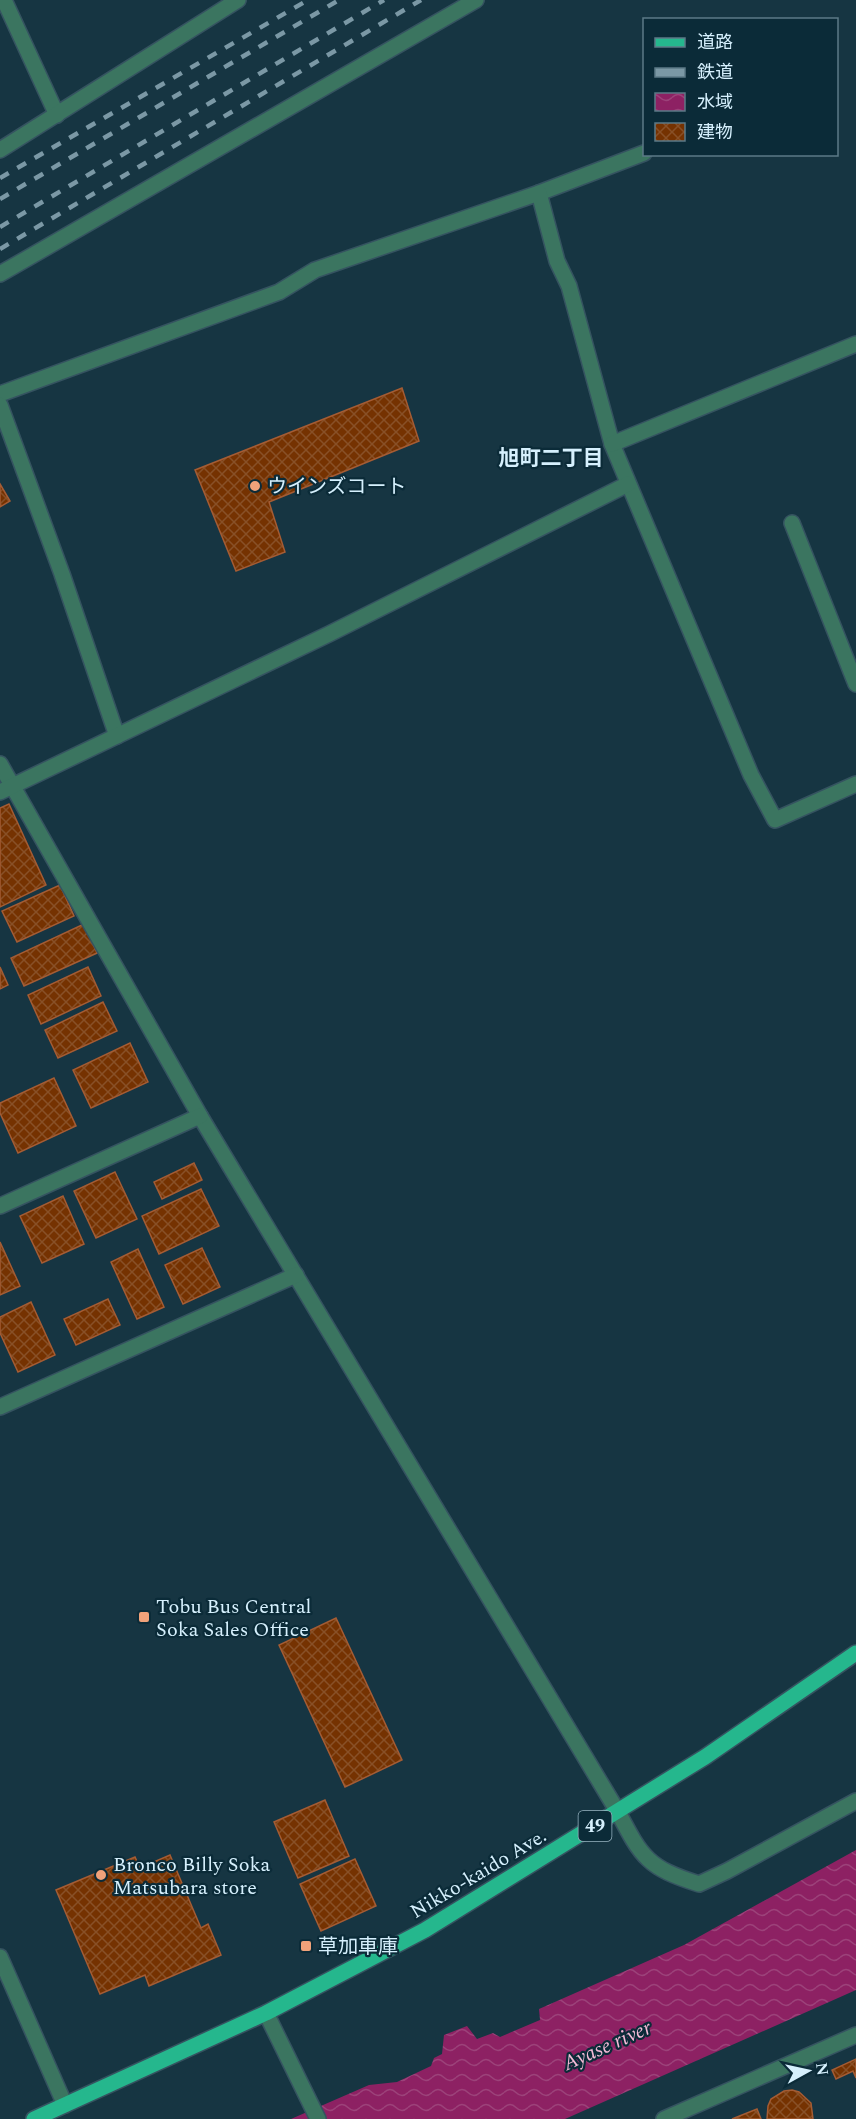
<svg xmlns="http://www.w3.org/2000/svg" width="856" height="2119" viewBox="0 0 856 2119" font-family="Spectral,'Noto Sans JP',serif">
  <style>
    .water { fill: url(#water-waves) }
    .building { fill: url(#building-cross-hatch); stroke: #a45c34; stroke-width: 1.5 }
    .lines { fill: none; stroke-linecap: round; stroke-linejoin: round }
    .minor-casing { stroke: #355360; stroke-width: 18 }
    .primary-casing { stroke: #355360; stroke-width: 18 }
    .minor { stroke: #3b7560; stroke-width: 15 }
    .primary { stroke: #25b78d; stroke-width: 15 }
    .rail { stroke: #7b98a5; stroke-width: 4.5; stroke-dasharray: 10 10; stroke-linecap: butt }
    .poi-dot { fill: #f0a27a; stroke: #0b2b38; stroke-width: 2 }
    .labels { text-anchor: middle; stroke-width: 4.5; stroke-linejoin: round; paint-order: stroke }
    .shield { fill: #0b2b38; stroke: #99b5c2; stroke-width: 1.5 }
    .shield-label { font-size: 18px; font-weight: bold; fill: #d6f0fd }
    .poi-label { font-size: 20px; fill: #d6f0fd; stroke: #0b2b38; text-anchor: start }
    .street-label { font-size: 20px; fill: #d6f0fd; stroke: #0b2b38 }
    .neighbourhood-label { font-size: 21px; font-weight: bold; fill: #d6f0fd; stroke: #0b2b38 }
    .water-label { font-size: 21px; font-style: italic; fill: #f5bbd7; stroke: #0b2b38 }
  </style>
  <defs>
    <pattern id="water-waves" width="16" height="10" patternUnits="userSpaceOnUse" patternTransform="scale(1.5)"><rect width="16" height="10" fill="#8d2163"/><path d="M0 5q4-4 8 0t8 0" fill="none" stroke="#9c427a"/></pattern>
    <pattern id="building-cross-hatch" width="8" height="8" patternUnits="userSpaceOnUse" patternTransform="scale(1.5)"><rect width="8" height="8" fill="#753201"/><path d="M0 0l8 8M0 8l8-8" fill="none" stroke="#885027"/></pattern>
  </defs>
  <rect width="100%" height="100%" fill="#163542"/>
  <path class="water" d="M856,1850v140l-291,129h-274l78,-34 28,-3 34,-16 3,-8 8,-4 2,-19 23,-9 10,13 16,-6 7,4 40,-17 -1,-11 145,-64z"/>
  <g class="building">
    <path d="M402,388l17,53 -150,61 16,50 -49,19 -41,-101z"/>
    <path d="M0,484l10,17 -10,6z"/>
    <path d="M9,804l37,81 -46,22v-99z"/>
    <path d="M60,885l14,31 -57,26 -15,-31z"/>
    <path d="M84,924l13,29 -73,33 -13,-28z"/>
    <path d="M0,967l8,18 -8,4z"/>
    <path d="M88,967l13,29 -60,28 -13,-29z"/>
    <path d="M103,1002l14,29 -59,27 -13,-28z"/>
    <path d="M130,1043l18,39 -57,26 -18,-38z"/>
    <path d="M54,1078l22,48 -58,27 -18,-40v-10z"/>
    <path d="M194,1163l8,17 -40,19 -8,-17z"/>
    <path d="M115,1172l22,47 -41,19 -22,-47z"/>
    <path d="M201,1189l18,37 -60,28 -17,-38z"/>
    <path d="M63,1196l21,48 -42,19 -22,-47z"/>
    <path d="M0,1242l20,44 -20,9z"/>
    <path d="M202,1248l18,39 -37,17 -18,-39z"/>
    <path d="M138,1249l26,58 -27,12 -26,-57z"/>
    <path d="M108,1299l12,26 -44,20 -12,-26z"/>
    <path d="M31,1302l24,53 -37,17 -18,-39v-16z"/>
    <path d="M336,1618l66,142 -57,27 -66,-142z"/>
    <path d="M325,1800l24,56 -51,22 -24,-56z"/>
    <path d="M170,1855l31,73 7,-4 13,31 -72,31 -4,-11 -45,19 -44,-104 79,-33 5,11z"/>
    <path d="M355,1859l21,47 -55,25 -21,-47z"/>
    <path d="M856,2059v19l-3,-7 -17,8 -4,-9z"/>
    <path d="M792,2090l7,2 12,11 2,16h-46l1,-13 3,-7 13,-8z"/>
    <path d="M757,2109l4,10h-29z"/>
  </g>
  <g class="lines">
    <defs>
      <g id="minor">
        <path d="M4,0l53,115"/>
        <path d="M0,150l238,-150"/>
        <path d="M539,193l105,-40"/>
        <path d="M0,274l476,-274"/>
        <path d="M0,394l279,-102 36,-22 224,-77 18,68 12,25 43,158 139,331 24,45 81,-36"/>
        <path d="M0,405l62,169 55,162"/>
        <path d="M612,444l244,-100"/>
        <path d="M792,523l64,161"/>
        <path d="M0,764l200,352 418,696c24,46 30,56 81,72l28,-13 129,-70"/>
        <path d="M0,792l329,-158 299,-150"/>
        <path d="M0,1206l200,-90"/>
        <path d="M0,1407l296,-132"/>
        <path d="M0,1957l65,148"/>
        <path d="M266,2013l52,106"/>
        <path d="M664,2119l192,-84"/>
      </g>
      <path id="primary" d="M34,2119l232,-106 159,-83 280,-173 151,-104"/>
    </defs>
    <use href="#minor" class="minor-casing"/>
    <use href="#primary" class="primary-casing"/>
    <use href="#minor" class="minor"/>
    <use href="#primary" class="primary"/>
    <g class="rail">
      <path d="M0,178l308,-178"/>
      <path d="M0,199l339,-199"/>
      <path d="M0,227l384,-227"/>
      <path d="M0,249l421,-249"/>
    </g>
  </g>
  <g class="poi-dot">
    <circle cx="255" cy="486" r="6"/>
    <rect x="138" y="1611" width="12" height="12" rx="3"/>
    <circle cx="101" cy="1875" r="6"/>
    <rect x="300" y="1940" width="12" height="12" rx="3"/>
  </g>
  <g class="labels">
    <rect class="shield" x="578.5" y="1811" width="33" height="30" rx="4.5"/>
    <g class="shield-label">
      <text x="595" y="1832">49</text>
    </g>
    <g class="poi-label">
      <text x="267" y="493">ウインズコート</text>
      <text x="156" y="1613">Tobu Bus Central<tspan x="156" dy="23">Soka Sales Office</tspan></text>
      <text x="113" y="1871">Bronco Billy Soka<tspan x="113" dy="23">Matsubara store</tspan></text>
      <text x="318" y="1953">草加車庫</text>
    </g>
    <g class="street-label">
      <text transform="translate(478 1873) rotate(-31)" y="7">Nikko-kaido Ave.</text>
    </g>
    <g class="neighbourhood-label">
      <text x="551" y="465">旭町二丁目</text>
    </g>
    <g class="water-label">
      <text transform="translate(607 2045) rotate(-24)" y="7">Ayase river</text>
    </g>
  </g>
  <rect x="643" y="18" width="195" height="138" fill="#0b2b38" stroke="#5c7a87" stroke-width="1.5"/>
  <rect x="655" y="38" width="30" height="9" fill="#25b78d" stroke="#5c7a87" stroke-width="1.5"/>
  <text x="697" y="48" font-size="18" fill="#d6f0fd">道路</text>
  <rect x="655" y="68" width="30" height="9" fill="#7b98a5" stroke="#5c7a87" stroke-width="1.5"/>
  <text x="697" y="78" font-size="18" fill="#d6f0fd">鉄道</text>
  <rect x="655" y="93" width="30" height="18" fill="url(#water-waves)" stroke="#5c7a87" stroke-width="1.5"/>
  <text x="697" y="108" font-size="18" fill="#d6f0fd">水域</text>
  <rect x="655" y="123" width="30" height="18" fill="url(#building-cross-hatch)" stroke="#5c7a87" stroke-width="1.5"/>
  <text x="697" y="138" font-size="18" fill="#d6f0fd">建物</text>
  <g transform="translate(808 2071) rotate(82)" stroke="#0b2b38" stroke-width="4.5" paint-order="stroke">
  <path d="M0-4.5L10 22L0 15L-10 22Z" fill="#d6f0fd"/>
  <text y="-9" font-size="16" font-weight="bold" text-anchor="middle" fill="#d6f0fd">N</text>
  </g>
</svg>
